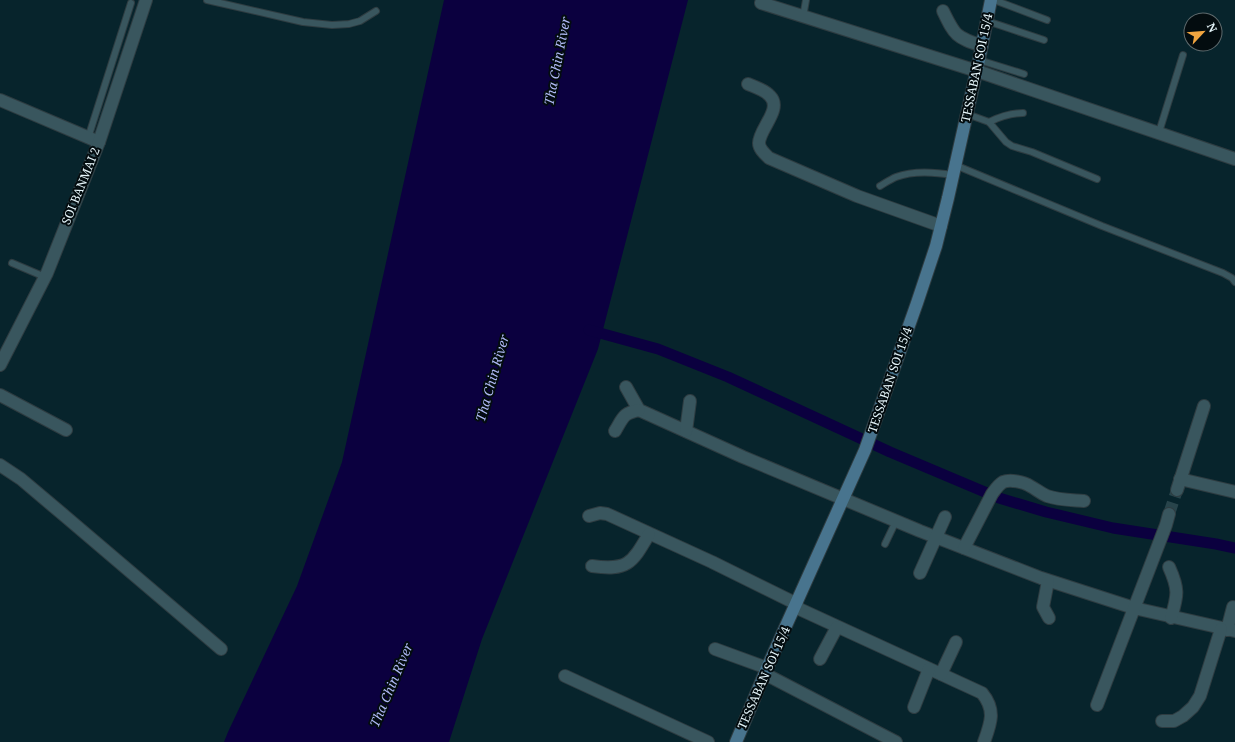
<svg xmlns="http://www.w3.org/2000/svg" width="1235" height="742" viewBox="0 0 1235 742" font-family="'Noto Serif',serif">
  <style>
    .water { fill: #0b003f }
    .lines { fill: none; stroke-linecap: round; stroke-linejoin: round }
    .canal { stroke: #0b003f; stroke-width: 11 }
    .street-tunnel { stroke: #28444b; stroke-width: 12; stroke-dasharray: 12 6; stroke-linecap: butt }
    .lane-casing { stroke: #2e3c41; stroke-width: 8 }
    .street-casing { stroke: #2e3c41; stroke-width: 14 }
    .secondary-casing { stroke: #2e3c41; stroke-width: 14 }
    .lane { stroke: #39565e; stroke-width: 6 }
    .street { stroke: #39565e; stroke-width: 12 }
    .secondary { stroke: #48748e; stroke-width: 12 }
    .labels { text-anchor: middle; stroke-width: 4; stroke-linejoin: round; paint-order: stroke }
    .street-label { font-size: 12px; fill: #e6f6fb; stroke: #030c0f }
    .water-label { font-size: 13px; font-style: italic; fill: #afb9f5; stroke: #030c0f }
  </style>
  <rect width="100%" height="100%" fill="#07242c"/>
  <path class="water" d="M444,0h244l-90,349 -116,290 -33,103h-225l4,-10 69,-146 45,-124z"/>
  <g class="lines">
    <path class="canal" d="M589,330l69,19 70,28 162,75 109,46 47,14 67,16 103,16 19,4"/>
    <path class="street-tunnel" d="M1169,514l8,-24"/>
    <defs>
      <g id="lane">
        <path d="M207,0l96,22 29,3 17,-1 11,-3 16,-10"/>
        <path d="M994,0l53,20"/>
        <path d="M803,17l3,-17"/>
        <path d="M987,21l57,19"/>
        <path d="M979,60l45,14"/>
        <path d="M967,114l22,8 17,20 6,4 20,6 65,27"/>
        <path d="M989,122c12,-6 21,-9 34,-9"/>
        <path d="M1159,132l24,-77"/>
        <path d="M88,138l43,-135"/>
        <path d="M955,165l147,61 121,47 9,5 3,4"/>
        <path d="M880,186c5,-3 11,-7 16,-9 18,-7 39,-5 57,-2"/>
        <path d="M12,263l33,14"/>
        <path d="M885,544l11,-23"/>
      </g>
      <g id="street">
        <path d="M761,3l216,68 258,88"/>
        <path d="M943,11c12,25 13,26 39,35"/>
        <path d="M748,84c7,3 17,6 22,12 13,13 -11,33 -11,47 0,6 6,11 10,15l88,38 84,30"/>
        <path d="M0,100l99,42"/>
        <path d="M0,365l47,-92 52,-131 47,-142"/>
        <path d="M626,387l13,23 104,47 177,74 121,47 93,30 101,23"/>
        <path d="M0,395l66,35"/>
        <path d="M615,431c8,-13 8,-18 24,-21"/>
        <path d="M686,431l4,-30"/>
        <path d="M0,465l21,14 45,38 155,132"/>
        <path d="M1180,479l55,13"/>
        <path d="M1177,490l27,-84"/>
        <path d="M589,516l11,-3 7,1 105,48 85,42"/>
        <path d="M964,548l28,-54c3,-4 6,-9 11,-12 7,-3 21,0 27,4 6,3 10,7 17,10 11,4 25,4 37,5"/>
        <path d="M592,566c36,5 40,-3 57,-32"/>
        <path d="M1169,567c10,22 9,28 2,51"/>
        <path d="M920,573l25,-56"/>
        <path d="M1048,581l-5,26 6,11"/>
        <path d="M795,607l187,86c14,17 9,30 2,49"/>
        <path d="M1227,630l6,-23"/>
        <path d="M715,649l52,19"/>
        <path d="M820,659l17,-32"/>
        <path d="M765,674l131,68"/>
        <path d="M941,674l15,-32"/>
        <path d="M565,676l143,66"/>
        <path d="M1097,705l69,-180 3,-11"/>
        <path d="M914,707l15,-38"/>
        <path d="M1162,721h12l9,-5 10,-9 7,-11 21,-67"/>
      </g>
      <path id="secondary" d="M736,742l31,-74 98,-218 52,-147 19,-57 12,-48 31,-138 12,-60"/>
    </defs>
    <use href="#lane" class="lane-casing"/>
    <use href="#street" class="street-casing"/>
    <use href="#secondary" class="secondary-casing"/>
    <use href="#lane" class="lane"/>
    <use href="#street" class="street"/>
    <use href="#secondary" class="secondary"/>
  </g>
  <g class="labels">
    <g class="street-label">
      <text transform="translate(977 68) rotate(-78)" y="4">TESSABAN SOI 15/4</text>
      <text transform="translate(81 186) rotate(-68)" y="4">SOI BANMAI 2</text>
      <text transform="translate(890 380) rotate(-71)" y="4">TESSABAN SOI 15/4</text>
      <text transform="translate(764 678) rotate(-66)" y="4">TESSABAN SOI 15/4</text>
    </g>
    <g class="water-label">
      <text transform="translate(557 61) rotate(-79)" y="5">Tha Chin River</text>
      <text transform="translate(492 378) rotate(-74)" y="5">Tha Chin River</text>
      <text transform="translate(391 685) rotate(-67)" y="5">Tha Chin River</text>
    </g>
  </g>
  <g transform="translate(1203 32) rotate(64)"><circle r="19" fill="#030c0f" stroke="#5e6a6d"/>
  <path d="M0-3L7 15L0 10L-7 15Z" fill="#f1a540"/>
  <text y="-6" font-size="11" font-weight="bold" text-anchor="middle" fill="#e6f6fb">N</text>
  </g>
</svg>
